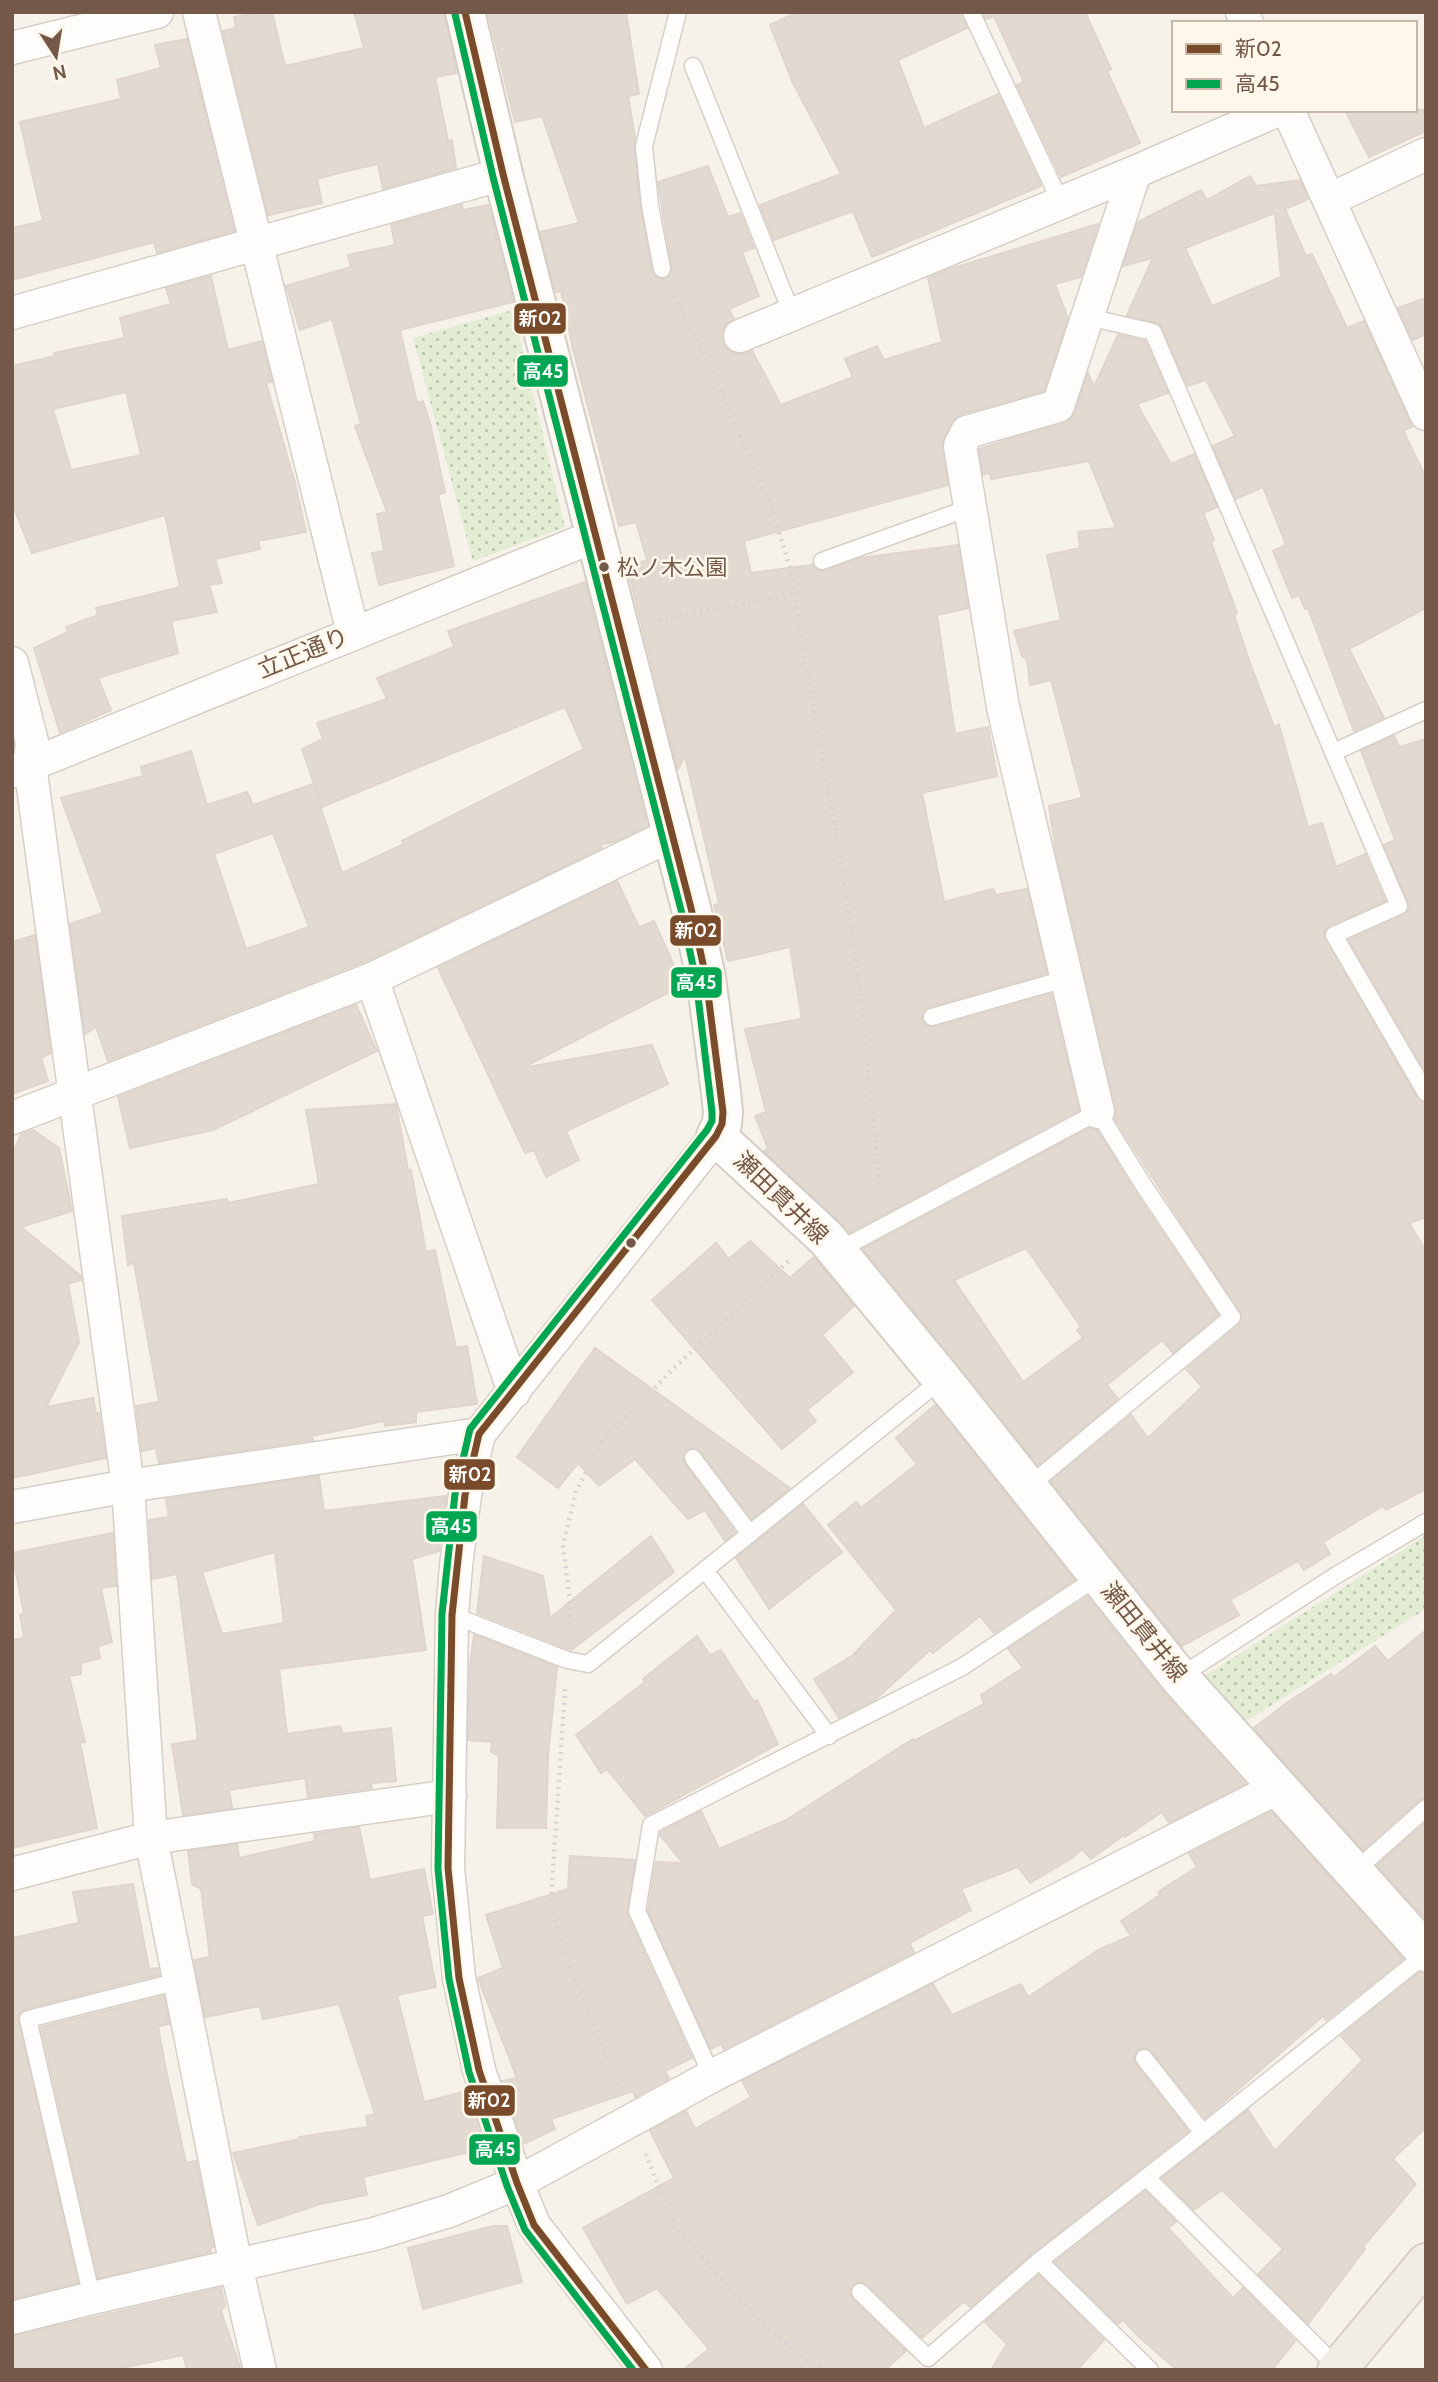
<svg xmlns="http://www.w3.org/2000/svg" width="1438" height="2382" viewBox="0 0 1438 2382" font-family="Cabin,'Noto Sans JP',sans-serif">
  <style>
    .green { fill: url(#green-dots) }
    .building { fill: #e2dad1; stroke: #dfd5cc; stroke-width: 2; fill-rule: evenodd }
    .lines { fill: none; stroke-linecap: round; stroke-linejoin: round }
    .service-casing { stroke: #d5cfc8; stroke-width: 19 }
    .minor-casing { stroke: #d5cfc8; stroke-width: 35 }
    .secondary-casing { stroke: #d5cec6; stroke-width: 42 }
    .primary-casing { stroke: #d8cfc9; stroke-width: 42 }
    .path { stroke: #dad2ce; stroke-width: 4.5; stroke-dasharray: 2 5; stroke-linecap: butt }
    .service { stroke: #fefdfc; stroke-width: 16 }
    .minor { stroke: #fefdfc; stroke-width: 32 }
    .secondary { stroke: #fefdfc; stroke-width: 38 }
    .primary { stroke: #f2ede4; stroke-width: 38 }
    .bus-1-casing { stroke: #fff7ea; stroke-width: 12 }
    .bus-2-casing { stroke: #fff7ea; stroke-width: 12 }
    .bus-1 { stroke: #7a4b2a; stroke-width: 7 }
    .bus-2 { stroke: #00a651; stroke-width: 7 }
    .bus-dot { fill: #74594a; stroke: #fff7ea; stroke-width: 2.5 }
    .labels { text-anchor: middle; stroke-width: 5; stroke-linejoin: round; paint-order: stroke }
    .bus-label { font-size: 22px; fill: #74594a; stroke: #fff7ea; text-anchor: start }
    .street-label { font-size: 24px; fill: #74594a; stroke: #fff7ea }
    .line-badge { stroke: #fff7ea; stroke-width: 2.5 }
    .badge-label { font-size: 19px; text-anchor: middle; font-weight: bold; fill: #fff }
  </style>
  <defs>
    <pattern id="green-dots" width="8" height="8" patternUnits="userSpaceOnUse" patternTransform="scale(1.75)"><rect width="8" height="8" fill="#e2edd4"/><path d="M2 2h.1M6 6h.1" fill="none" stroke="#bcc3ae" stroke-width="1.8" stroke-linecap="round"/></pattern>
  </defs>
  <rect width="100%" height="100%" fill="#f6f2ea"/>
  <g class="green">
    <path d="M513,310l52,217 -92,34 -60,-223z"/>
    <path d="M1426,1535v74l-188,117 -40,-46z"/>
  </g>
  <g class="building">
    <path d="M260,12h12l13,54 79,-18 -10,-36h90l13,61 -22,4 13,64 4,-1 4,28 -73,21 -5,-25 -32,7 -29,8 5,24 -54,12 -45,-184 13,-3 -2,-11z"/>
    <path d="M488,12h138l13,82 -11,2 7,41 -1,10 6,59 12,66 6,7h7l4,-3 3,-8 -14,-86 50,-16 20,51 12,-4 14,35 -12,4 17,44 -30,13 5,10 -9,6 -3,8 1,9 5,8 9,4 15,-3 29,54 72,-28 -8,-18 32,-13 7,14 58,-18 -14,-64 22,-9 148,-45 -17,53 -26,7 13,34 -24,73 -82,23 -7,4 -11,20 -2,10 6,37 -204,56 7,32 61,-8 4,4 9,2 36,-13 97,-13 10,63 -31,7 18,119 33,-7 9,49 -75,17 22,109 49,-13 3,6 31,-6 20,84 -118,34 -5,3 -2,9 3,6 10,2 116,-33 28,116 -229,122 -86,-81 4,-3 -13,-32 11,-4 -21,-83 57,-10 -12,-72 -62,14 -14,-56 5,-1 -34,-148 -7,13 -51,-202 20,-7 -11,-38 -17,4 -46,-177 -12,-58 -5,1 -16,-60 39,-9 -37,-107 -27,6z"/>
    <path d="M798,12h163l6,16 -69,32 26,68 74,-34 43,92 -169,71 -19,-46 -79,29 -14,-35 81,-31 -48,-91 -23,-58z"/>
    <path d="M983,12h102l26,57 -4,2 33,72 -79,34 -44,-92 7,-3 -30,-66 -8,3z"/>
    <path d="M187,39l47,192 -77,22 -3,-11 -142,38v-52l31,-7 -23,-99 101,-23 -4,-19 44,-12 -6,-23z"/>
    <path d="M1345,110h81v21l-57,26z"/>
    <path d="M1250,176l6,10 44,-6 8,19 -23,10 21,47 6,-2 35,74 17,-7 46,102 2,4 -9,3 23,48v130l-77,41 35,69 -30,13 -46,-123 -3,1 -6,-14 -7,3 -19,-47 13,-6 -23,-58 -27,12 -23,-53 22,-10 -29,-56 -18,6 -28,-62 -33,-9 26,-57 -30,8 15,-44 63,-32 6,10zM1275,213l6,64 -69,29 -27,-58z"/>
    <path d="M462,205l1,5 25,-5 25,97 -113,28 17,73 6,-2 7,22 15,69 -7,3 16,71 -75,19 -7,-32 12,-2 -7,-37 10,-2 -32,-86 6,-2 -29,-105 -32,11 -14,-44 65,-19 -3,-12 47,-10 -4,-20z"/>
    <path d="M211,276l17,74 34,-9 10,41 -6,1 29,100 11,49 -48,9 2,8 -45,10 7,24 -13,2 8,27 -46,9 7,32 -80,25 13,32 -51,23 -26,-85 34,-16 -2,-5 32,-12 -2,-7 84,-21 -15,-72 -133,38 -20,-50v-137l43,-10 -1,-3 71,-15 -5,-20 51,-14 -5,-16zM126,392l15,63 -70,15 -18,-61z"/>
    <path d="M1426,298v36l-13,6 -15,-32z"/>
    <path d="M1118,335l27,6 23,52 -31,11 34,60 23,-10 23,53 -14,6 11,27 -3,2 26,71 -3,2 15,45 25,67 5,-2 29,102 14,-4 14,44 29,-13 20,47 -55,24 -5,5 -1,5 93,163 9,5v114l-17,6 17,28v238l-40,21 -3,-4 -60,36 7,12 -26,16 -6,-9 -68,39 9,15 -57,31 -131,-165 80,-66 17,23 54,-51 -16,-18 53,-44 3,-8 -127,-198 1,-11 -60,-255 -7,-47 33,-8 -31,-118 -21,5 -3,-25 -5,-4 -8,-25 47,-11 -14,-65 33,-7 -2,-16 38,-4 -27,-67 -98,18 -1,-6 -7,2 -4,-26 91,-29 5,-8 13,-39 6,14z"/>
    <path d="M585,582l62,244 -31,15 -16,4 2,3 -238,114 -256,99 -12,-34 -11,7 -15,-110 33,-11 -42,-115 82,-22 -2,-9 50,-16 16,54 40,-13 6,13 60,-21 29,89 62,-29 -2,-3 182,-92 -19,-42 -243,100 -20,-58 21,-10 -6,-16 70,-24 -10,-21 77,-31 -6,-16zM273,833l36,94 -63,22 -32,-95z"/>
    <path d="M1394,736l5,11 27,-8v333l-77,-132 54,-24 6,-8 -25,-63 11,-5 -34,-89z"/>
    <path d="M617,881l22,46 15,-6 29,64 -161,83 130,-23 16,39 -102,47 13,29 -33,17 -12,-27 -9,3 -87,-185z"/>
    <path d="M35,935l16,118 -10,5 7,23 -36,13v-152z"/>
    <path d="M356,1005l21,46 -164,79 -83,18 -12,-51z"/>
    <path d="M396,1104l12,66h3l15,82 9,-2 21,98 11,-2 10,58 -61,8v10l-31,4 -1,-5 -72,15 1,4 -154,23 -3,-15 -14,3 -6,-45 23,-4 -25,-139 -6,2 -6,-49 105,-17 1,4 91,-19 -13,-74z"/>
    <path d="M1090,1128l7,2 38,62 83,123 -45,38 -11,-13 -55,45 11,14 -80,66 -175,-216zM1026,1248l55,79 -4,3 6,8 -60,44 -69,-102z"/>
    <path d="M33,1130l26,18 13,63 -51,16 60,49v4l-13,4 11,58 -33,65 47,-9 3,15h3l7,45 -94,20v-323l9,-21z"/>
    <path d="M750,1241l40,37 24,-21 40,49 -32,29 31,37 -46,38 9,11 -34,28 -130,-149 64,-57 13,16z"/>
    <path d="M595,1348l195,140 -38,31 -51,-67 -9,-4 -6,2 -3,9 2,5 50,68 -10,9 -20,-31 -17,9 -53,-60 -36,27 -21,-23 -20,25 -41,-31z"/>
    <path d="M935,1405l139,175 -80,53 -14,-17 -47,37 -3,-3 -54,49 -37,19 -25,-39 38,-23 44,-46 -68,-85 28,-23 5,6 56,-44 -21,-26z"/>
    <path d="M319,1476l5,35 122,-15 -7,55 -27,8 14,91 -147,19 8,65 53,-8 3,8 48,-6 5,53 -25,2 1,5 -64,9 -3,-19 -76,12 3,18 -49,7 -11,-71 26,-4 -21,-166 -25,5 -3,-59 20,-3 -3,-18zM275,1552l9,71 -62,11 -20,-62z"/>
    <path d="M803,1504l39,48 -73,57 -33,-51z"/>
    <path d="M113,1533l3,53 -15,2 11,54 -14,4 2,12 -19,5v11l-12,2 16,66 -5,1 17,85 -85,20v-208l12,-2 -4,-23 4,-1 -12,-61z"/>
    <path d="M651,1536l23,36 -103,78 -94,-37 7,-57 59,20 7,42z"/>
    <path d="M1087,1597l76,95 82,92 -76,39 -7,-11 -37,25 -1,-2 -33,24 -9,-10 -10,9 -42,25 -12,-16 -57,22 10,21 -62,33 5,9 -190,97 -3,-5 -10,5 -63,-139 8,-48 27,1 -23,-28 1,-3 40,-21 18,38 67,-29 127,-81 1,2 70,-37 -3,-9 42,-27 -15,-19z"/>
    <path d="M1426,1630v168l-7,2 -56,50 -109,-122 34,-26 43,-28 3,3 41,-31 13,15z"/>
    <path d="M474,1635l83,32 -9,89 -2,72h-49l2,-72 -8,-4 1,-10 -24,-2 2,-75z"/>
    <path d="M697,1636l13,19 11,-5 33,52 3,-2 21,44 -133,72 -38,-47 -6,4 -25,-38 69,-53 -2,-3z"/>
    <path d="M1271,1812l132,147 -77,61 -3,-4 -118,102 -53,-66 -9,-4 -6,2 -3,9 2,5 52,67 -155,122 -63,54 -5,-5 -3,1 -40,35 -55,-54 -9,-2 -8,7 2,10 54,52 -21,19h-202l26,-21 -52,-61 -30,16 -44,-76 91,-50 -24,-47 36,-20 9,18 56,-32 -9,-16 191,-97 19,31 69,-31 7,13 72,-48 31,-13 -10,-15 39,-26 -2,-3 39,-25 -8,-13z"/>
    <path d="M1426,1822v97l-49,-54z"/>
    <path d="M359,1827l11,53 54,-11 9,45 -11,2 14,71 -39,8 27,107 43,-11 19,57 -123,29 4,18 -47,9 -62,21 -25,-72 67,-14 -1,-2 69,-10 -2,-11 9,-2 -36,-110 -76,15 -3,-13 -55,11 -11,-57 16,-3 -9,-68 -9,-5 -4,-33 49,-7 2,14 76,-17 -1,-7z"/>
    <path d="M570,1856l65,4 -8,55 65,143 -27,13 4,7 -34,19 -2,-6 -82,28 4,10 -32,15 -21,-63 15,-3 -39,-100 25,-10 -17,-53 82,-26z"/>
    <path d="M133,1884l16,85 9,-1 1,7 -134,34 -7,8 60,266 -66,16v-361l67,-15 -6,-31z"/>
    <path d="M1419,1973h7v154l-33,32 23,25 -53,63 2,2 -57,75 -50,-50 25,-25 -61,-59 -28,20 -32,-32 86,-68 27,41 88,-91 -22,-24z"/>
    <path d="M164,1996l5,28 -11,2 6,34 22,103 10,-2 18,86 -4,1 1,4 -113,26 -57,-251z"/>
    <path d="M1145,2191l31,31 -8,6 65,70 10,-10 52,53 -23,29h-95l-38,-33 -16,-17 -5,4 -63,-62z"/>
    <path d="M493,2226h14l15,56 -99,27 -15,-61z"/>
    <path d="M1039,2275l65,65 -27,30h-86l16,-26 -22,-22z"/>
    <path d="M221,2288l4,18 -4,5 20,59h-54l-4,-15 -70,15h-101v-34z"/>
  </g>
  <g class="lines">
    <defs>
      <g id="service">
        <path d="M971,12l90,191"/>
        <path d="M693,66l99,248"/>
        <path d="M662,269l-12,-64 -6,-59 34,-134"/>
        <path d="M1088,317l65,15 246,574 -65,29 92,158"/>
        <path d="M822,561l147,-53"/>
        <path d="M1334,752l92,-42"/>
        <path d="M932,1017l133,-38"/>
        <path d="M837,1251l261,-139 46,74 88,131 -204,170"/>
        <path d="M693,1458l57,76"/>
        <path d="M705,1570l124,166"/>
        <path d="M452,1615l115,45 21,4 354,-285"/>
        <path d="M1179,1677l156,-101 91,-54"/>
        <path d="M1355,1871l71,-63"/>
        <path d="M1144,2058l59,75"/>
        <path d="M712,2076l-75,-165 14,-86 311,-158 137,-91"/>
        <path d="M1147,2178l191,190"/>
        <path d="M1039,2261l111,109"/>
        <path d="M860,2292l68,66 111,-97 164,-128 223,-179"/>
        <path d="M92,2298l-64,-279 151,-38"/>
      </g>
      <g id="minor">
        <path d="M199,12l154,621"/>
        <path d="M1242,12l5,11"/>
        <path d="M12,48l145,-36"/>
        <path d="M1288,110l138,304"/>
        <path d="M1329,200l97,-46"/>
        <path d="M12,313l491,-139"/>
        <path d="M740,336l395,-164 143,-62"/>
        <path d="M12,663l20,79 -2,23 98,721 23,352 85,428 24,104"/>
        <path d="M15,771l580,-235"/>
        <path d="M372,979l142,413"/>
        <path d="M1098,1112l-95,-405 -43,-261 7,-14 91,-26 77,-234"/>
        <path d="M12,1118l360,-139 301,-145"/>
        <path d="M12,1507l116,-21 351,-52"/>
        <path d="M12,1874l139,-36 299,-42"/>
        <path d="M12,2318l80,-20 282,-64 75,-23 68,-28 195,-107 565,-288"/>
        <path d="M646,2370l-112,-145 -17,-42 -38,-113 -20,-92 -11,-110 4,-253 4,-49 9,-71 14,-61 237,-298"/>
      </g>
      <path id="secondary" d="M465,12l38,162 188,734 15,70 15,114 2,20 -1,12 -6,12 110,102 116,141 237,298 247,275"/>
      <path id="primary" d="M1337,2370l89,-107"/>
    </defs>
    <use href="#service" class="service-casing"/>
    <use href="#minor" class="minor-casing"/>
    <use href="#secondary" class="secondary-casing"/>
    <use href="#primary" class="primary-casing"/>
    <g class="path">
      <path d="M674,296l30,57 67,154 20,64 12,79 35,195 25,166 17,183"/>
      <path d="M659,620l135,-26"/>
      <path d="M569,1631l1,-29 -7,-57 13,-53 25,-49 73,-75 117,-109"/>
      <path d="M565,1689l-14,211 11,45 57,142"/>
      <path d="M646,2154l29,74 82,90 51,43 21,9"/>
    </g>
    <use href="#service" class="service"/>
    <use href="#minor" class="minor"/>
    <use href="#secondary" class="secondary"/>
    <use href="#primary" class="primary"/>
    <defs>
      <path id="bus-1" d="M465,12l38,162 188,734 15,70 17,134 -1,12 -6,12 -237,298 -14,61 -13,120 -4,253 11,110 20,92 38,113 17,42 112,145"/>
      <path id="bus-2" d="M455,14l38,163 188,733 15,70 16,132v9l-5,9 -237,299 -15,65 -13,120 -4,255 11,110 20,93 38,114 18,44 108,140"/>
    </defs>
    <use href="#bus-1" class="bus-1-casing"/>
    <use href="#bus-2" class="bus-2-casing"/>
    <use href="#bus-1" class="bus-1"/>
    <use href="#bus-2" class="bus-2"/>
  </g>
  <g class="bus-dot">
    <circle cx="604" cy="567" r="6"/>
    <circle cx="631" cy="1243" r="6"/>
  </g>
  <g class="labels">
    <g class="bus-label">
      <text x="617" y="575">松ノ木公園</text>
    </g>
    <g class="street-label">
      <text transform="translate(303 653) rotate(-22)" y="8">立正通り</text>
      <text transform="translate(781 1198) rotate(44)" y="8">瀬田貫井線</text>
      <text transform="translate(1144 1632) rotate(51)" y="8">瀬田貫井線</text>
    </g>
  </g>
  <g class="line-badge">
    <rect x="513" y="302" width="54" height="33" rx="7" fill="#7a4b2a"/>
    <rect x="516" y="354" width="53" height="34" rx="7" fill="#00a651"/>
    <rect x="669" y="914" width="53" height="33" rx="7" fill="#7a4b2a"/>
    <rect x="670" y="966" width="53" height="33" rx="7" fill="#00a651"/>
    <rect x="443" y="1458" width="53" height="33" rx="7" fill="#7a4b2a"/>
    <rect x="425" y="1510" width="53" height="33" rx="7" fill="#00a651"/>
    <rect x="463" y="2084" width="53" height="33" rx="7" fill="#7a4b2a"/>
    <rect x="468" y="2133" width="53" height="33" rx="7" fill="#00a651"/>
  </g>
  <g class="badge-label">
    <text x="540" y="325">新02</text>
    <text x="543" y="378">高45</text>
    <text x="696" y="937">新02</text>
    <text x="696" y="989">高45</text>
    <text x="470" y="1481">新02</text>
    <text x="451" y="1533">高45</text>
    <text x="489" y="2107">新02</text>
    <text x="495" y="2156">高45</text>
  </g>
  <rect width="1438" height="2382" fill="none" stroke="#74594a" stroke-width="28"/>
  <rect x="1172" y="21" width="245" height="91" fill="#fff7ea" stroke="#c7b8aa" stroke-width="2"/>
  <rect x="1186" y="44" width="35" height="10" fill="#7a4b2a" stroke="#c7b8aa" stroke-width="2"/>
  <text x="1235" y="56" font-size="21" fill="#74594a">新02</text>
  <rect x="1186" y="79" width="35" height="10" fill="#00a651" stroke="#c7b8aa" stroke-width="2"/>
  <text x="1235" y="91" font-size="21" fill="#74594a">高45</text>
  <g transform="translate(56 56) rotate(168)" stroke="#fff7ea" stroke-width="5" paint-order="stroke">
  <path d="M0-5L12 26L0 18L-12 26Z" fill="#74594a"/>
  <text y="-10" font-size="19" font-weight="bold" text-anchor="middle" fill="#74594a">N</text>
  </g>
</svg>
